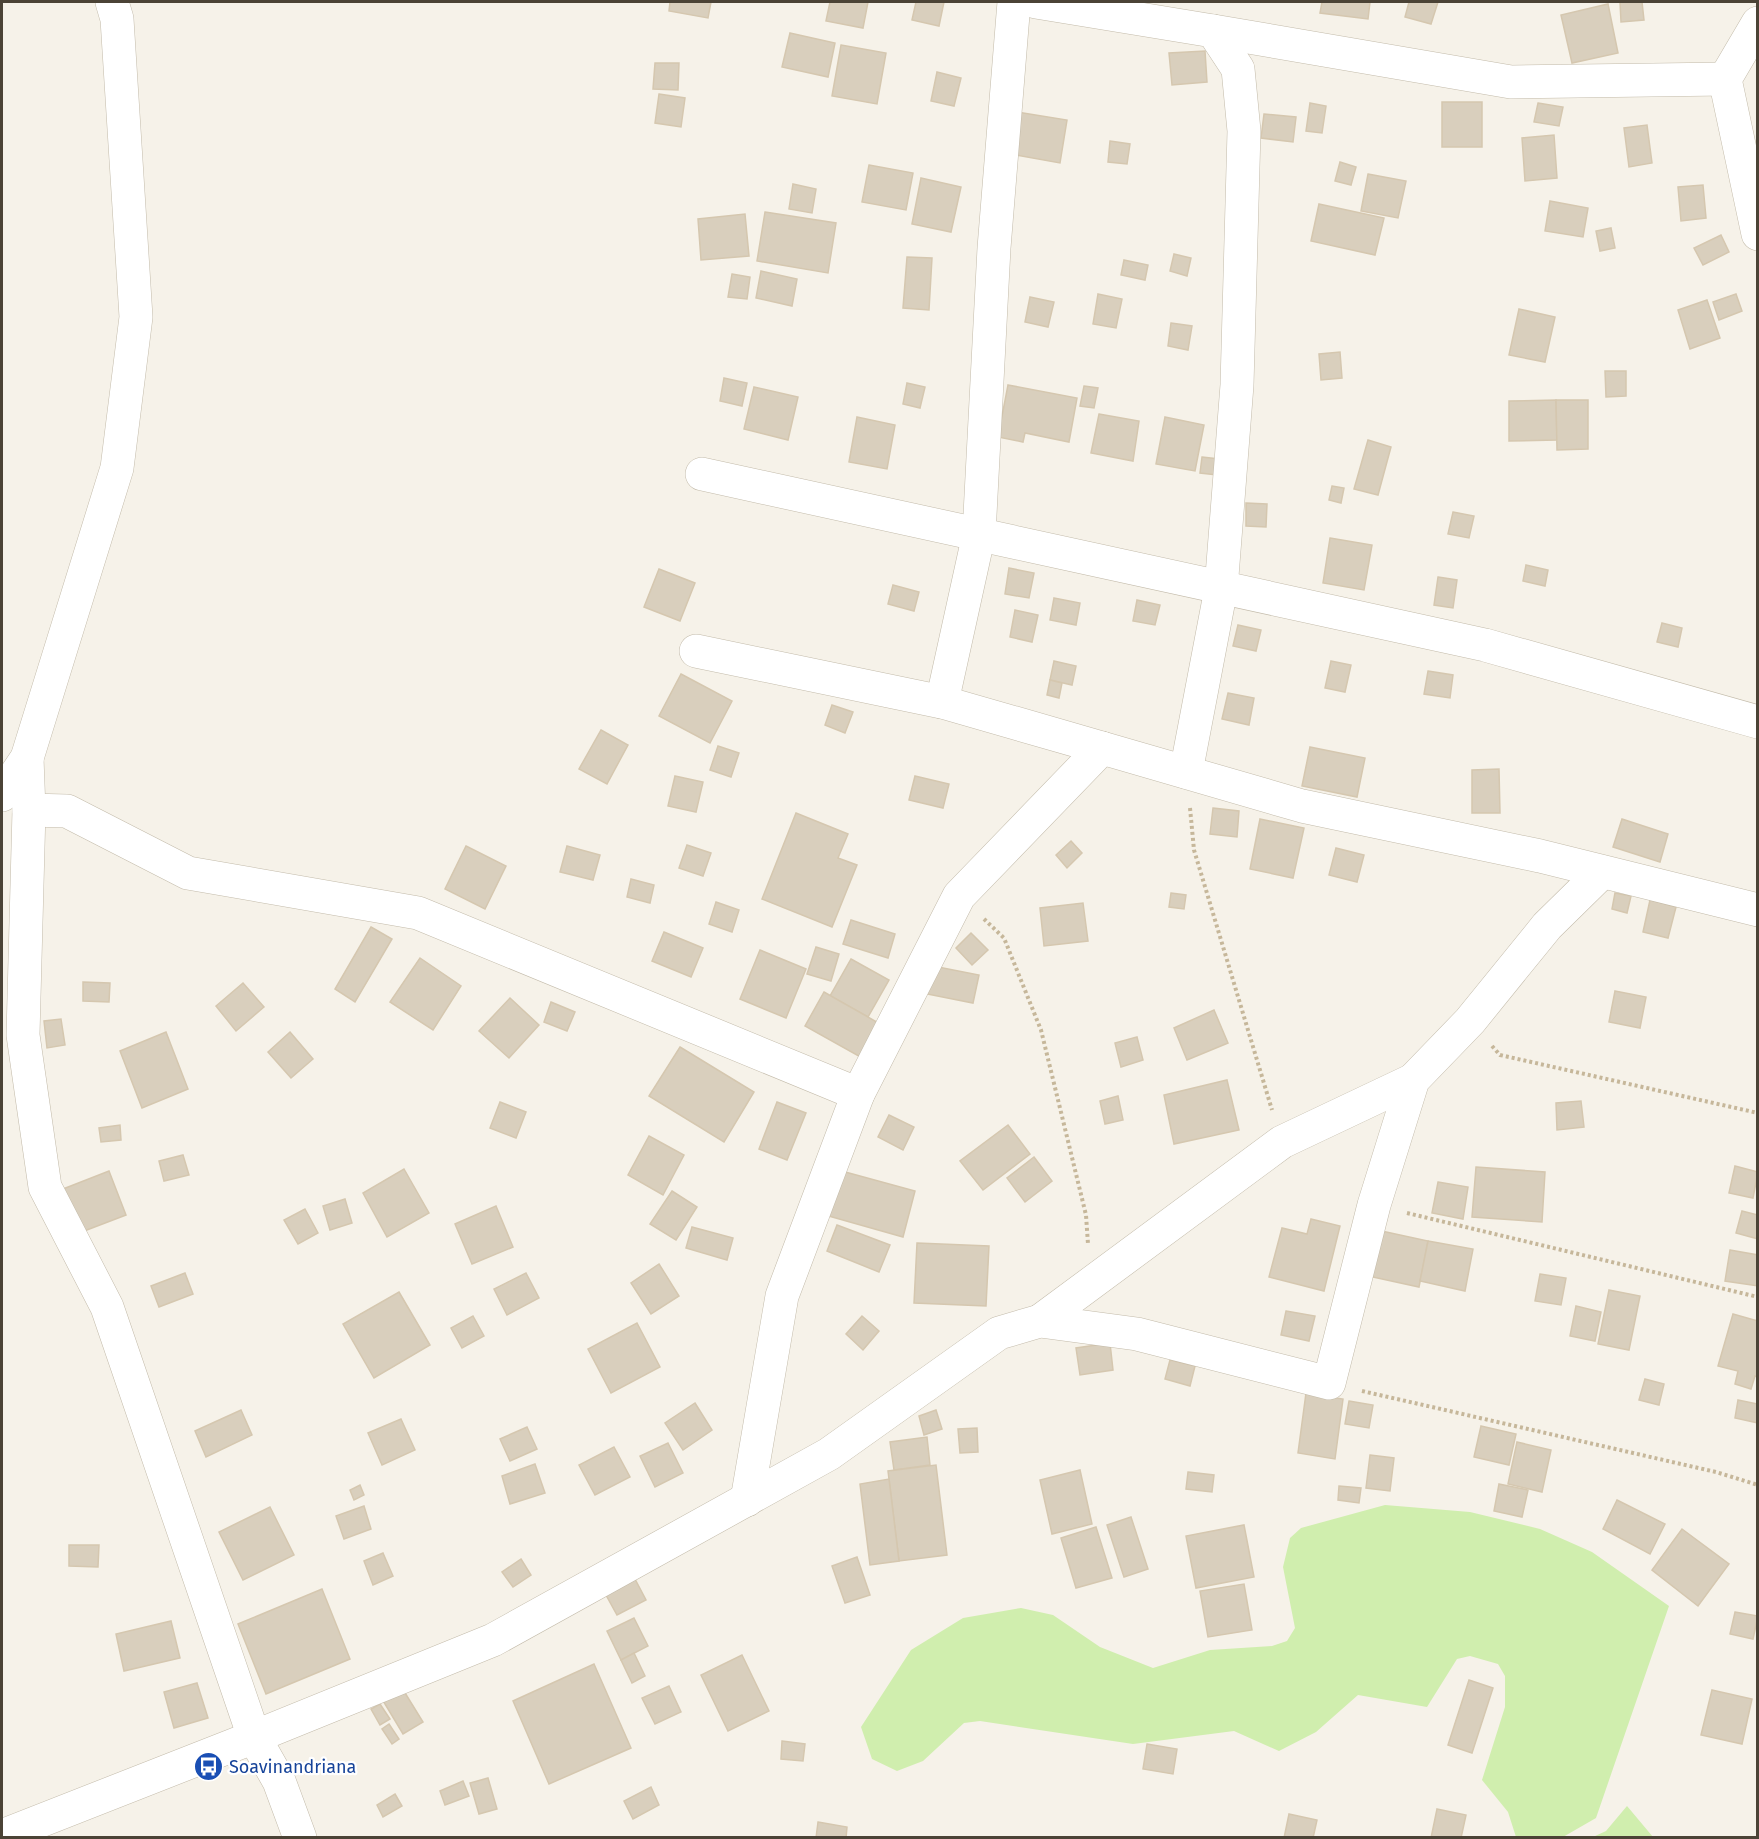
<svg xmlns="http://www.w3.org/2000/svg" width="1759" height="1839" viewBox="0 0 1759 1839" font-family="'Fira Sans',sans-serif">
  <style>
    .green { fill: #d0eeae }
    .building { fill: #d9cfbd; stroke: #d5c7af; stroke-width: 1.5 }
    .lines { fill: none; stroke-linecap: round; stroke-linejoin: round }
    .minor-casing { stroke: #c3bbaa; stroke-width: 34 }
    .path { stroke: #c6b79a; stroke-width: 4; stroke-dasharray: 3 3; stroke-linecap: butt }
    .minor { stroke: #fff; stroke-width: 33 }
    .labels { text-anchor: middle; stroke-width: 4.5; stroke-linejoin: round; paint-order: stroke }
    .transit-label { font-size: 18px; fill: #164399; stroke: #fff; text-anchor: start }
  </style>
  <rect width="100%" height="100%" fill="#f6f2e9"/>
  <g class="green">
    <path d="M1385,1505l85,7 70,17 52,23 77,54 -73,212 -33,19h-47l-8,-25 -26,-32 23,-73v-31l-7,-12 -28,-8 -13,3 -30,48 -69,-12 -42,37 -37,19 -45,-20 -101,13 -153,-23 -16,2 -41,38 -26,10 -25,-12 -11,-32 50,-77 52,-32 58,-10 32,7 47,32 53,21 57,-18 62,-4 15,-5 8,-13 -12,-61 7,-29 11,-10z"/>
    <path d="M1627,1806l26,31h-60l13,-6z"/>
  </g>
  <g class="building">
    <path d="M670,2h41l-3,16 -39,-7z"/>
    <path d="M830,2h38l-5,26 -37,-7z"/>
    <path d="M916,2h28l-5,24 -27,-6z"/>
    <path d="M1322,2h48l-2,17 -48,-6z"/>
    <path d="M1409,2h29l-7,22 -26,-7z"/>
    <path d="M1620,2h22l2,18 -23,2z"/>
    <path d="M1608,4l10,49 -46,10 -11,-48z"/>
    <path d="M790,33l45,10 -7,34 -46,-10z"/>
    <path d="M841,45l45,8 -9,51 -45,-8z"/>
    <path d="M1205,51l2,31 -35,3 -3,-32z"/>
    <path d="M655,63h24l-1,27 -25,-1z"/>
    <path d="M937,72l24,6 -7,28 -23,-5z"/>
    <path d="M659,94l26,4 -4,29 -26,-4z"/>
    <rect x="1442" y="102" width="40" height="45"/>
    <path d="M1310,103l16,3 -4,27 -16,-2z"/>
    <path d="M1538,103l25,4 -4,19 -25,-4z"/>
    <path d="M1017,112l50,8 -7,43 -50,-9z"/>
    <path d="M1264,114l32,3 -3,25 -32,-4z"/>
    <path d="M1647,125l5,38 -23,4 -5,-39z"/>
    <path d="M1554,135l3,43 -32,3 -3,-43z"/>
    <path d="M1110,141l20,3 -3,20 -19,-2z"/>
    <path d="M1340,162l16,5 -5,18 -16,-4z"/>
    <path d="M869,165l44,8 -7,37 -44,-8z"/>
    <path d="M1368,174l38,7 -8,37 -37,-7z"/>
    <path d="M921,178l40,9 -10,45 -39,-8z"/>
    <path d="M793,184l23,5 -4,24 -23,-4z"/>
    <path d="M1703,185l3,33 -25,3 -3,-34z"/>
    <path d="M1550,201l38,7 -5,29 -38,-6z"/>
    <path d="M1319,204l65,14 -9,37 -64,-14z"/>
    <path d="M765,212l71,11 -8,50 -71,-12z"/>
    <path d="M745,214l4,42 -48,4 -3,-41z"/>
    <path d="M1611,228l4,20 -15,3 -4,-20z"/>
    <path d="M1721,235l8,17 -26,13 -9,-17z"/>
    <path d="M1174,254l17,4 -4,18 -17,-5z"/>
    <path d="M907,257l25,1 -3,52 -26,-2z"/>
    <path d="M1124,260l24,5 -3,15 -24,-5z"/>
    <path d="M761,271l36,8 -5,27 -36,-8z"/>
    <path d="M732,274l18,3 -3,22 -19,-2z"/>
    <path d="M1098,294l24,5 -6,29 -23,-4z"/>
    <path d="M1736,294l6,17 -23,9 -6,-18z"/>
    <path d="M1030,297l24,5 -6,25 -23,-5z"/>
    <path d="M1707,300l13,38 -30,11 -12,-39z"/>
    <path d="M1519,309l36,8 -10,45 -36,-7z"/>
    <path d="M1171,323l21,3 -4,24 -20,-4z"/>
    <path d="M1340,352l2,26 -21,2 -2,-26z"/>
    <path d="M1605,371h21v25l-20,1z"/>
    <path d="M724,378l23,5 -5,23 -22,-5z"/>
    <path d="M907,383l18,4 -5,21 -17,-4z"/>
    <path d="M1008,385l69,13 -8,44 -44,-9 -2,9 -25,-5z"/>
    <path d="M1084,386l14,2 -4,20 -14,-2z"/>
    <path d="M754,387l44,10 -10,43 -44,-11z"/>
    <path d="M1556,400l1,40 -48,1v-40z"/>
    <path d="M1556,400h32v49l-31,1z"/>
    <path d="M1099,414l40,7 -6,40 -42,-8z"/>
    <path d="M857,417l38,8 -8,44 -38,-7z"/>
    <path d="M1165,417l39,8 -9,46 -39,-7z"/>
    <path d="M1368,440l23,7 -13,48 -24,-6z"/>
    <path d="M1202,457l17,2 -2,16 -17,-2z"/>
    <path d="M1332,486l12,2 -3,15 -12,-3z"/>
    <path d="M1246,503l21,1 -1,23 -20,-1z"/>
    <path d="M1453,512l21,4 -5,22 -21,-4z"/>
    <path d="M1330,538l42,7 -8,45 -41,-7z"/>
    <path d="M1526,565l22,5 -3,16 -22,-5z"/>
    <path d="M1009,568l25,5 -5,25 -24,-4z"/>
    <path d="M659,569l36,14 -15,38 -36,-14z"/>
    <path d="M1438,577l19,3 -4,28 -19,-3z"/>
    <path d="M893,585l26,7 -5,19 -26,-7z"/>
    <path d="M1054,598l26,5 -4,22 -26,-5z"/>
    <path d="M1137,600l23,5 -5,20 -22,-4z"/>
    <path d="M1015,610l23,5 -6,27 -22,-5z"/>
    <path d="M1662,623l20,5 -4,19 -21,-5z"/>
    <path d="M1238,625l23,5 -5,21 -23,-5z"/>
    <path d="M1054,661l22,5 -4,19 -22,-5z"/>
    <path d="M1331,661l20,4 -6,27 -20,-4z"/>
    <path d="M1428,671l25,4 -3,23 -26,-4z"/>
    <path d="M681,674l51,27 -22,42 -51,-27z"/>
    <path d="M1050,680l12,3 -3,15 -12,-3z"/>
    <path d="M1228,693l26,5 -5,27 -27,-6z"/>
    <path d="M832,705l21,7 -8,21 -20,-8z"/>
    <path d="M601,730l27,15 -21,39 -28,-15z"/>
    <path d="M718,746l21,7 -8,24 -21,-7z"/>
    <path d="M1310,747l55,11 -8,39 -55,-11z"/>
    <path d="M1499,769l1,44h-28v-43z"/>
    <path d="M675,776l28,6 -7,30 -28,-6z"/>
    <path d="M915,776l34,8 -6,24 -34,-8z"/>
    <path d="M1213,808l26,3 -2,26 -27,-3z"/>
    <path d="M796,813l52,21 -10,24 19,7 -25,62 -70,-28z"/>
    <path d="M1260,819l44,9 -11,50 -43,-9z"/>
    <path d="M1622,819l46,15 -8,28 -47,-15z"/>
    <path d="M1071,841l11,12 -15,15 -11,-13z"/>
    <path d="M687,845l24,8 -8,23 -24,-8z"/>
    <path d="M466,846l40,20 -21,43 -40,-20z"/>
    <path d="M567,846l33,9 -7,25 -33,-8z"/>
    <path d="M1336,848l28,7 -7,27 -28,-7z"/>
    <path d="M631,879l23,6 -4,18 -23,-6z"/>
    <path d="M1171,893l15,2 -2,14 -15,-2z"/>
    <path d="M1615,893l16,3 -4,17 -15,-4z"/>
    <path d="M1650,900l26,7 -8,31 -25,-6z"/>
    <path d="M716,902l23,8 -7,22 -23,-8z"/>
    <path d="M1083,903l5,38 -44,5 -4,-38z"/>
    <path d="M851,920l44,14 -7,24 -45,-14z"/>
    <path d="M371,927l21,12 -37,63 -20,-13z"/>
    <path d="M664,932l39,16 -12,29 -39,-16z"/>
    <path d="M971,933l17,17 -16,15 -16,-17z"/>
    <path d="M816,947l23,7 -8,27 -24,-7z"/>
    <path d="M760,950l46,19 -20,49 -46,-19z"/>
    <path d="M420,958l41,28 -28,44 -43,-28z"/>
    <path d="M851,959l38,21 -21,37 -38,-21z"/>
    <path d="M933,966l46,9 -6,28 -46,-9z"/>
    <path d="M83,982l27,1 -1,19 -26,-1z"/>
    <path d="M243,983l21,24 -28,24 -20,-25z"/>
    <path d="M1615,991l31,6 -6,31 -31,-6z"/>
    <path d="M824,992l58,33 -18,34 -59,-33z"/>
    <path d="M510,998l29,27 -30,33 -30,-27z"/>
    <path d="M551,1002l24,10 -8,19 -23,-9z"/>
    <path d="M1214,1010l14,33 -41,17 -13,-32z"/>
    <path d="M61,1019l4,26 -18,3 -3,-27z"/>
    <path d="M166,1032l22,57 -46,19 -22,-57z"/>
    <path d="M290,1032l23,27 -22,19 -23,-26z"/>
    <path d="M1137,1037l6,23 -22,7 -6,-24z"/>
    <path d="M680,1047l74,45 -30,50 -75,-46z"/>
    <path d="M1227,1080l12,50 -65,14 -10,-49z"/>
    <path d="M1118,1096l5,24 -18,4 -5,-23z"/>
    <path d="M1581,1101l3,26 -27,3 -1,-27z"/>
    <path d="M500,1102l26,10 -10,26 -26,-10z"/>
    <path d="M777,1102l29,11 -19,47 -28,-11z"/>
    <path d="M889,1115l25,12 -11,23 -25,-13z"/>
    <path d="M120,1125l1,15 -20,2 -2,-14z"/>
    <path d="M1008,1125l22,29 -47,36 -23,-29z"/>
    <path d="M649,1136l35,19 -21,40 -35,-20z"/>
    <path d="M183,1155l6,20 -25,6 -5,-20z"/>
    <path d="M1034,1157l18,24 -27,21 -18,-24z"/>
    <path d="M1735,1166l23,6 -5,26 -24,-5z"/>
    <path d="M1476,1167l69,5 -3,50 -70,-5z"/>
    <path d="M404,1169l25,44 -42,24 -24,-44z"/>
    <path d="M838,1170l77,21 -12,46 -78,-22z"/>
    <path d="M109,1171l17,44 -47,18 -16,-44z"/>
    <path d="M1438,1182l30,5 -5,32 -31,-6z"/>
    <path d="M672,1191l25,16 -21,33 -26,-16z"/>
    <path d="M345,1199l7,24 -22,7 -7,-24z"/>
    <path d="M496,1206l17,41 -41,17 -17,-40z"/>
    <path d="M305,1209l13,24 -20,11 -14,-24z"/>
    <path d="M1742,1211l16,4v24l-22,-6z"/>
    <path d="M1311,1219l29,7 -16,65 -55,-14 13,-49 25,6z"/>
    <path d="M837,1225l53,20 -11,27 -52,-21z"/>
    <path d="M692,1227l41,11 -6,22 -41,-12z"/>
    <path d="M1377,1230l51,11 -9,46 -51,-11z"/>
    <path d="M1428,1241l45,8 -8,42 -45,-10z"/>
    <path d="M917,1243l72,3 -3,60 -72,-3z"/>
    <path d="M1730,1250l28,5v31l-33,-5z"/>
    <path d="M659,1264l20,32 -28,18 -20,-31z"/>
    <path d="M185,1273l8,21 -34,13 -8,-21z"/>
    <path d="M526,1273l13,25 -32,17 -13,-26z"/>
    <path d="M1540,1274l26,4 -5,27 -26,-4z"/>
    <path d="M1609,1290l31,6 -11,54 -31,-6z"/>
    <path d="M399,1292l31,53 -56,33 -31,-54z"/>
    <path d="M1576,1306l25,6 -6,29 -25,-5z"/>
    <path d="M1286,1311l29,5 -6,25 -28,-6z"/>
    <path d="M1733,1314l25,7v56l-3,-1 -4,13 -16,-5 3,-13 -20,-5z"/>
    <path d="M473,1316l11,20 -22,12 -11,-20z"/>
    <path d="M862,1316l17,15 -16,19 -17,-16z"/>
    <path d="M637,1323l23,44 -49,26 -23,-44z"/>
    <path d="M1110,1343l3,27 -33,5 -4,-27z"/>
    <path d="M1170,1360l25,6 -5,20 -25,-7z"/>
    <path d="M1645,1379l19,5 -5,21 -20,-5z"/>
    <path d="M1306,1393l37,6 -8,60 -37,-6z"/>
    <path d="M1738,1400l20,4v19l-23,-5z"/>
    <path d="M1349,1401l24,4 -4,23 -24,-4z"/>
    <path d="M695,1403l17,27 -29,20 -18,-27z"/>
    <path d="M241,1410l11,25 -46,22 -11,-26z"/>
    <path d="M936,1410l6,19 -18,6 -5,-19z"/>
    <path d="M401,1419l14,31 -33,15 -14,-32z"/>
    <path d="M1481,1426l35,8 -7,31 -35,-8z"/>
    <path d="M527,1427l10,22 -27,12 -10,-22z"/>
    <path d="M977,1428l1,24 -18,1 -2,-24z"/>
    <path d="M927,1437l3,28 -36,5 -4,-28z"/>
    <path d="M1517,1442l34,8 -9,42 -34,-8z"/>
    <path d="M668,1443l15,30 -28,14 -15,-31z"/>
    <path d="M614,1447l16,30 -35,18 -16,-30z"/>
    <path d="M1370,1455l24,3 -4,33 -24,-3z"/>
    <path d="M535,1464l10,29 -35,11 -8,-28z"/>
    <path d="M936,1465l11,90 -48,6 -11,-90z"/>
    <path d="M1080,1470l12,54 -40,10 -12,-54z"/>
    <path d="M1188,1472l26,3 -2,17 -26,-3z"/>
    <path d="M889,1479l10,82 -29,4 -10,-81z"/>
    <path d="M1499,1484l29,6 -6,27 -28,-6z"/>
    <path d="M360,1485l4,10 -10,5 -4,-10z"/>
    <path d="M1339,1486l22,2 -2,15 -21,-3z"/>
    <path d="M1617,1500l48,24 -15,30 -47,-25z"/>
    <path d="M364,1506l7,23 -27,10 -8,-23z"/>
    <path d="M270,1507l24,48 -51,25 -24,-48z"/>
    <path d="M1131,1517l17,52 -24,8 -17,-52z"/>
    <path d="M1244,1525l10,52 -58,11 -10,-52z"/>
    <path d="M1096,1527l16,51 -36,10 -15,-50z"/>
    <path d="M1682,1529l47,35 -31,42 -46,-36z"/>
    <path d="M69,1545h30l-1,22 -29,-1z"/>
    <path d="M383,1553l10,23 -20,9 -9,-24z"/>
    <path d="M857,1557l13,38 -25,8 -13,-37z"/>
    <path d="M521,1559l10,16 -18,12 -11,-15z"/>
    <path d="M635,1579l11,21 -29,15 -11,-20z"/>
    <path d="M1244,1584l8,46 -44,7 -8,-46z"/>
    <path d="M322,1589l28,70 -84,35 -28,-70z"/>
    <path d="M1735,1612l23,4 -5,23 -23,-5z"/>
    <path d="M634,1618l14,28 -27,14 -14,-29z"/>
    <path d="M171,1621l9,37 -56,13 -8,-37z"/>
    <path d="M634,1653l11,23 -13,7 -11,-23z"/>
    <path d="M742,1655l27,56 -41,20 -27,-56z"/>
    <path d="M594,1664l37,84 -82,36 -36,-83z"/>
    <path d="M1469,1680l24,8 -21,65 -24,-8z"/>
    <path d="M197,1683l11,35 -34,10 -10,-36z"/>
    <path d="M669,1686l12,26 -26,12 -13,-26z"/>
    <path d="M402,1688l21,34 -20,12 -21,-35z"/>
    <path d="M1712,1690l40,9 -10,45 -41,-9z"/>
    <path d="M380,1704l10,15 -10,6 -9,-16z"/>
    <path d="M389,1724l10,15 -7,5 -10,-15z"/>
    <path d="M782,1741l23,3 -2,17 -22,-2z"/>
    <path d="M1147,1744l30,5 -4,25 -30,-5z"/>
    <path d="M488,1778l9,31 -18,5 -9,-31z"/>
    <path d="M463,1781l6,15 -24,9 -5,-14z"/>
    <path d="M651,1787l8,18 -26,14 -9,-18z"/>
    <path d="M395,1794l7,12 -19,11 -6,-12z"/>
    <path d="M1437,1809l29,6 -5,23h-30z"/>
    <path d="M1289,1814l28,6 -4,18h-29z"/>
    <path d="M818,1822l29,5 -1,11h-30z"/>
  </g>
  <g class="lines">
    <defs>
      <g id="minor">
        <path d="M1036,2l177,29 25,38 6,62 -7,254 -16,204 -35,183"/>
        <path d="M1758,23l-33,56 33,155"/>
        <path d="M1213,31l298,51 214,-3"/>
        <path d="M702,474l783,171 273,77"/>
        <path d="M696,651l246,51 160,46"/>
        <path d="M942,702l37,-168 15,-286 20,-246"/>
        <path d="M27,758l2,52 -6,225 22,152 62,120 147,430 25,44 21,57"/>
        <path d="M2,795l25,-37 90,-290 19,-151 -19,-298 -5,-17"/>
        <path d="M29,810l38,1 121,62 230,40 440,181"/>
        <path d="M1040,1321l242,-179 131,-62"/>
        <path d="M747,1500l35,-204 76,-202 101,-198 143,-148 200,58 238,50 218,54"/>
        <path d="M2,1836l252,-99 239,-97 336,-186 170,-121 41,-12 97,13 192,49 45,-178 39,-125 57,-59 77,-95 55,-54"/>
      </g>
    </defs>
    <use href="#minor" class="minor-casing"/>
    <g class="path">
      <path d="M1190,808l4,42 78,260"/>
      <path d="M984,919l20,19 37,92 45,185 2,29"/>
      <path d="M1492,1046l8,9 258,58"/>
      <path d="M1407,1213l351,84"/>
      <path d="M1362,1391l354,81 42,13"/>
    </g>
    <use href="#minor" class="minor"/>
  </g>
  <defs>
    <symbol id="bus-disc" viewBox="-11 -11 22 22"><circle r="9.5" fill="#1a4fb4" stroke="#fff"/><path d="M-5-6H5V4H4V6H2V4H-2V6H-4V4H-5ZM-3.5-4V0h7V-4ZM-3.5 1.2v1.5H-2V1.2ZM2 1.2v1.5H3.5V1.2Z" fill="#fff"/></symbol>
  </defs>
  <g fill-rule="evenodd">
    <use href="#bus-disc" x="192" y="1750" width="33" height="33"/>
  </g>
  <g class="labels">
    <g class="transit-label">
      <text x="229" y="1773">Soavinandriana</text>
    </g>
  </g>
  <rect width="1759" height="1839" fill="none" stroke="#4b4336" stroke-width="6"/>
</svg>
